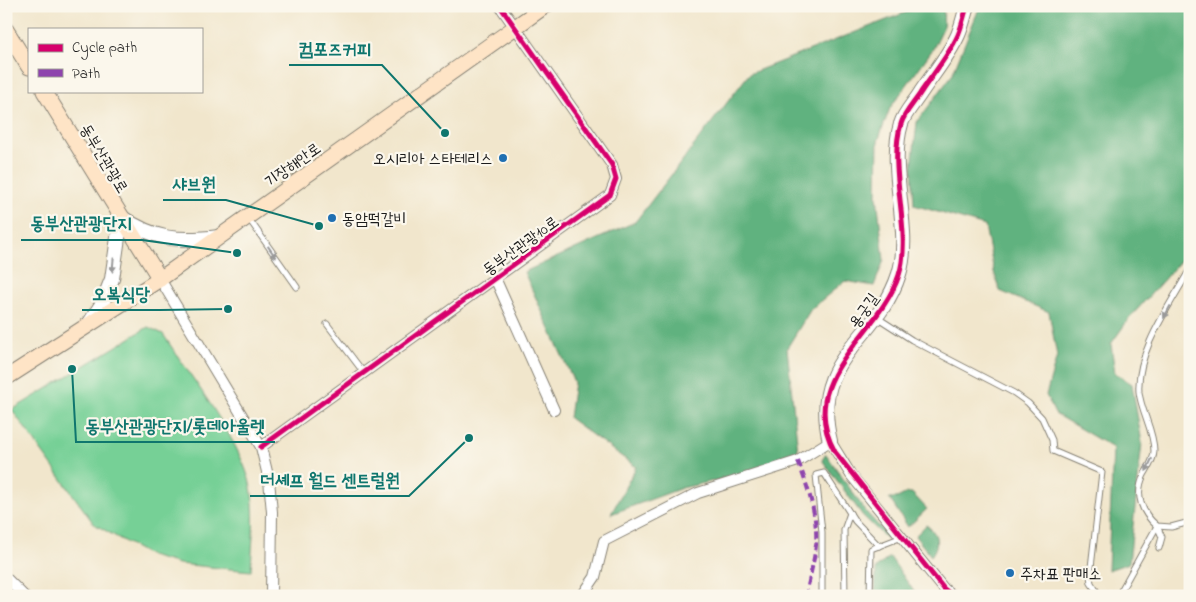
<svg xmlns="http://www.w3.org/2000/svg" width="1196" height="602" viewBox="0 0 1196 602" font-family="'Indie Flower','Poor Story',sans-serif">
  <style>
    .green { fill: #76d096; stroke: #497659 }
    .forest { fill: #60b27f; stroke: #3e674e }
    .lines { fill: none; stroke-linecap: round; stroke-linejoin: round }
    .service-casing { stroke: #868174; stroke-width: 7 }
    .minor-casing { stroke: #868174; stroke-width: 12 }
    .tertiary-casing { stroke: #868174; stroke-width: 16 }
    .secondary-casing { stroke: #868174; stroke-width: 17 }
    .service { stroke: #fff; stroke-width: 5 }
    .minor { stroke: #fff; stroke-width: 10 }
    .tertiary { stroke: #fff; stroke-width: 14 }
    .secondary { stroke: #fee4c6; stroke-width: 15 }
    .quiet { stroke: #8e44ad; stroke-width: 4; stroke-dasharray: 8 4; stroke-linecap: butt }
    .cycleway-casing { stroke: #fbf7ec; stroke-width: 8 }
    .cycleway { stroke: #d6006c; stroke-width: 5 }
    .oneway { fill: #999 }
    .poi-dot { fill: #1f6fb2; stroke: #fbf7ec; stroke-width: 2 }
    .labels { text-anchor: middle; stroke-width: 4.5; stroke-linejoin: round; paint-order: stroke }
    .street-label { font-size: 16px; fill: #1c1c1c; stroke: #fbf7ec }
    .poi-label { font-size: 16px; fill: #1c1c1c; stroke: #fbf7ec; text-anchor: start }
    .leader { fill: none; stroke: #0f766e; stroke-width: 2 }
    .callout-dot { fill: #0f766e; stroke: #fbf7ec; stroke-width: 2 }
    .callout-label { font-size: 18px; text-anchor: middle; font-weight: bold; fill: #0f766e; stroke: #fbf7ec; stroke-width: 4.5; stroke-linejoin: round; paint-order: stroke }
  </style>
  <rect width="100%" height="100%" fill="#fbf7ec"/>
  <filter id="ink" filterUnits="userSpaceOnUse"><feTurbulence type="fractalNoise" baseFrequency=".02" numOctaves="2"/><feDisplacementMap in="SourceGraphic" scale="10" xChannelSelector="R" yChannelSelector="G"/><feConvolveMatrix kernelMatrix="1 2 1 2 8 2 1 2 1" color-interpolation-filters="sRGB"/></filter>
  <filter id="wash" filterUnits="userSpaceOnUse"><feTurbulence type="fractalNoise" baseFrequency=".0096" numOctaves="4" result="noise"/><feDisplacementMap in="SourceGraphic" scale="20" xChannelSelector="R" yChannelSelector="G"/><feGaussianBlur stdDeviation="1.12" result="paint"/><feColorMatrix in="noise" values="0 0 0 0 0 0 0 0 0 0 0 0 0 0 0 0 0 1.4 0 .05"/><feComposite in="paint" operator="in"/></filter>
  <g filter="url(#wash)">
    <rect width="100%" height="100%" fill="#f1e6cc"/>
    <path class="green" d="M148,327l15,7c27,42 72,99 86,145 8,28 3,63 2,92l-72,-7 -29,-8 -56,-32 -82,-114z"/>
    <g class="forest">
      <path d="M922,6h22l-1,22 -10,21 -43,59 -12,33 -1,55 7,64 -10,26 -29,-5 -34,28 -24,39 11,103 -53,23 -63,14 -71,26 25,-47 -67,-49 5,-36 -50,-110 111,-50 114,-148z"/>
      <path d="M980,6h210v244l-62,70 -17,24 4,29 17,11 10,59 -13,120 -21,7 5,-122 -58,-34 -9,-19 11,-39 -8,-44 -49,-21 -6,-19 -9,-46 -71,-21 -2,-38 5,-45 35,-47z"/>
      <path d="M826,454l41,59 20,22v4l-24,-23 -41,-56z"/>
      <path d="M907,493h5l15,16 -19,18 -19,-29h8z"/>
      <path d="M926,525c12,8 14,19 5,31l-16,-20z"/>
      <path d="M890,557l27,39h-42l1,-28z"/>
    </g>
  </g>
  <g filter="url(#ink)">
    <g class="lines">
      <defs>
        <g id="service">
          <path d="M249,219l48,68"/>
          <path d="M1190,269c-19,35 -54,82 -51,123 2,19 15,39 15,59 0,9 -6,17 -10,24 -10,20 -2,38 13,51l14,1 19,-5"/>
          <path d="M878,318l34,22 102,53 14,10 14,15 10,22 1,11 49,21 -12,104 1,7 9,13"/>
          <path d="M327,324l37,49"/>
          <path d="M1157,526l5,11 -3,11"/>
          <path d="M822,596v-64l-6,-57 8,-2 31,48 24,25"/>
          <path d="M845,596l-1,-66 6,-17"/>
          <path d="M870,596l1,-47 31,-12"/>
          <path d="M1118,596l39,-70"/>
        </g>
        <g id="minor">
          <path d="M495,278l59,132"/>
          <path d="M160,279l101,168 8,33 3,32 -1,84"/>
          <path d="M261,447l349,-252 6,-16 -4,-14 -112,-159"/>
          <path d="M6,578l18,18"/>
          <path d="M582,596l13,-19 9,-36 94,-48 100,-32 32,-20 21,34 93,114 9,7"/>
        </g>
        <g id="tertiary">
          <path d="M89,324l13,-20 10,-25 9,-62c34,23 57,25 98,20"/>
          <path d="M830,441c-21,-84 48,-100 69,-167 14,-44 -12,-104 2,-150 3,-11 14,-22 20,-32 12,-18 28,-37 37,-57 4,-9 6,-19 9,-29"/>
        </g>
        <g id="secondary">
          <path d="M6,30l23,37"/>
          <path d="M44,91l116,188"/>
          <path d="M6,378l154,-99 385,-273"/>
        </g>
      </defs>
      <use href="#service" class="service-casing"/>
      <use href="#minor" class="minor-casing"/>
      <use href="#tertiary" class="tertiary-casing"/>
      <use href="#secondary" class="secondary-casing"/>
      <use href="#service" class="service"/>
      <use href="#minor" class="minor"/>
      <use href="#tertiary" class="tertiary"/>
      <use href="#secondary" class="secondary"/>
      <path class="quiet" d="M798,461c10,27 20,55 18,84 -2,17 -7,34 -10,51"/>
      <defs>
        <g id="cycleway">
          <path d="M261,447l349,-252 6,-16 -4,-14 -112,-159"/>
          <path d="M953,596l-9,-7 -109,-137c-41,-74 44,-116 64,-177 14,-43 -12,-106 2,-151 3,-11 14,-22 20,-32 12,-18 28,-37 37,-57 4,-9 6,-19 9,-29"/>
        </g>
      </defs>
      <use href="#cycleway" class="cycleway-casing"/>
      <use href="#cycleway" class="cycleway"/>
    </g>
    <defs><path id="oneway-solid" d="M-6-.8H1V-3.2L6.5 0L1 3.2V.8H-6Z" transform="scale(1.25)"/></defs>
    <g class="oneway">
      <use href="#oneway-solid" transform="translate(272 252) rotate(55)"/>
      <use href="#oneway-solid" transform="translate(113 265) rotate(95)"/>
      <use href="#oneway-solid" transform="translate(1167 312) rotate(118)"/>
      <use href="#oneway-solid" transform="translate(1149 465) rotate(115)"/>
    </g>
  </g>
  <g class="poi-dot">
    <circle cx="503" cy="158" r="5"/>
    <circle cx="332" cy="218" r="5"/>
    <circle cx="1010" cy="573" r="5"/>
  </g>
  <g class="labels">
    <g class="street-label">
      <text transform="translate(105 158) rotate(59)" y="6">동부산관광로</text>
      <text transform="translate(292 164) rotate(-35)" y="6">기장해안로</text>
      <text transform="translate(520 245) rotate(-36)" y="6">동부산관광10로</text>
      <text transform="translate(863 310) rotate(-55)" y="6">용궁길</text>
    </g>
    <g class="poi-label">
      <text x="493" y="164" text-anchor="end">오시리아 스타테리스</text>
      <text x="342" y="224">동암떡갈비</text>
      <text x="1020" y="579">주차표 판매소</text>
    </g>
  </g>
  <path class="leader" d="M445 133L382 65H289M319 226L226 200H163M237 253L142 240H21M228 309L160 310H82M72 369L76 442H275M469 438L409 496H250"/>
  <g class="callout-dot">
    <circle cx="445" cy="133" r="5"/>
    <circle cx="319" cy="226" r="5"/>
    <circle cx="237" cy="253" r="5"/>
    <circle cx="228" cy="309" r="5"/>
    <circle cx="72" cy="369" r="5"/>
    <circle cx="469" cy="438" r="5"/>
  </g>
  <g class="callout-label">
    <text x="335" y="55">컴포즈커피</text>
    <text x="194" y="190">샤브원</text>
    <text x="81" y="229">동부산관광단지</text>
    <text x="121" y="300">오복식당</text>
    <text x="175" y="432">동부산관광단지/롯데아울렛</text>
    <text x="330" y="486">더셰프 월드 센트럴원</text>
  </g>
  <rect width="1196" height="602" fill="none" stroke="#fbf7ec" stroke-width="25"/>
  <rect x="28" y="28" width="175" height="65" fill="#fbf7ec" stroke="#a29f99"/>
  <rect x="38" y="44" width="25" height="8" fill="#d6006c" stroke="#a29f99"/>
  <text x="72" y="52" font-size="15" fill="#1c1c1c">Cycle path</text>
  <rect x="38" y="69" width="25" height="8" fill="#8e44ad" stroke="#a29f99"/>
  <text x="72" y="78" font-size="15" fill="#1c1c1c">Path</text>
</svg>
